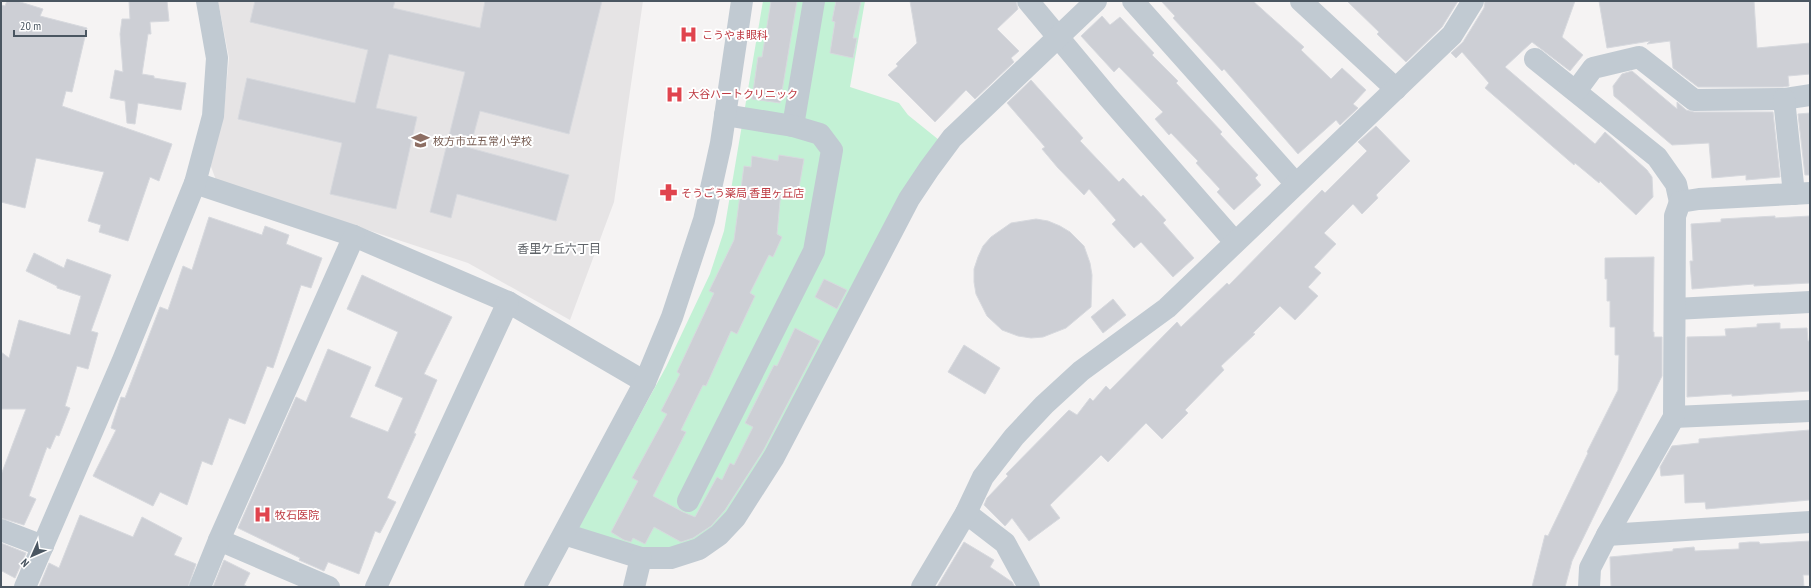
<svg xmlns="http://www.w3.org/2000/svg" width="1811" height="588" viewBox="0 0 1811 588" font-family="'PT Sans Narrow','Noto Sans JP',sans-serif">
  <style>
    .education { fill: #e6e4e5 }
    .green { fill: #c3f1d5 }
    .building { fill: #cdcfd5; stroke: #d7d9de }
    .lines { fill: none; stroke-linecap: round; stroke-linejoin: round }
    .minor { stroke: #c1cad2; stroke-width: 22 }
    .labels { text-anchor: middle; stroke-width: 4; stroke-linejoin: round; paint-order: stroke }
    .health-label { font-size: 11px; fill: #be3a42; stroke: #fff; text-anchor: start }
    .education-label { font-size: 11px; fill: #785e54; stroke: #fff; text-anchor: start }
    .neighbourhood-label { font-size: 12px; fill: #5f6368; stroke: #fff }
  </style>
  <rect width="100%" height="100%" fill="#f5f3f3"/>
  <path class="education" d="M218,1h425l-29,201 -44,118 -102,-57 -252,-83 -6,-16 13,-46 6,-60z"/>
  <path class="green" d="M763,1h102l-15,86 49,16 9,12 31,25 -173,313 -38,59 -15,16 -19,13 -25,8 -26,-1 -65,-20 88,-161 44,-93 14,-43z"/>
  <g class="building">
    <path d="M7,1h10l26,8 -3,7 47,12 -15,64 -6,-1 -4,15 110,38 -13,37 -9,-4 -22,64 -29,-9 2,-7 -13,-4 16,-49 -68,-14 -11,50 -24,-6v-197l4,1z"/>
    <path d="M129,1h38l2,20 -19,1 1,12h-3l-6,40 12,2v2l32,5 -5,27 -43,-7 -3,21 -8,-1 -2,-22 -15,-3 5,-28 8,2 -3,-38 2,-15h8z"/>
    <path d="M255,1h140l-2,7 87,20 5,-27h117l-33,133 -89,-23 -10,37 99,27 -13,46 -99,-27 -6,24 -21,-6 35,-140 -76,-18 -13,54 41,9 -21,92 -66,-15 12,-51 -104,-24 9,-41 108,25 13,-53 -118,-28z"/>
    <path d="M771,1h26l-17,102 -28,-4 6,-42h4z"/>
    <path d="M836,1h25l-8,37h4l-4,20 -23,-5 5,-31 -3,-1z"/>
    <path d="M910,1h106l2,8 -21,20 22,22 -8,7 3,4 -39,37 -9,-9 -31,32 -47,-47 10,-9 -2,-2 21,-21z"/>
    <path d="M1161,1h92l51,46 -3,3 30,29 11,-11 24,22 -13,14 5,4 -18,17 -4,-5 -38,34 -74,-85 -2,2 -49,-53 2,-2z"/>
    <path d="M1347,1h111l-16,26 -36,35 -29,-28 2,-2z"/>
    <path d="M1485,1h90l-13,36 21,18 -13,16 -38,-29 -27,25 90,77 10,-12 42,38 5,7 1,20 -17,18 -36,-34 -1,2 -24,-20 -1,2 -89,-77 4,-5 -27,-31 -6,6 -5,-5 12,-11 21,-34z"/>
    <path d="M1599,1h155l3,47 53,-5v31l-22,2 1,10 -6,1h-85l-25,-19 -3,-27 -23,3 3,-3 -43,7z"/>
    <path d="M1102,16l8,9 10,-8 34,36 -2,2 26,26 -2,2 46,49 -2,2 38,41 -3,3 6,7 -27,25 -17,-18 3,-3 -24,-26 2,-2 -27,-28 -2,2 -14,-16 8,-7 -44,-45 -5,5 -33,-36z"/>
    <path d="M1632,71l45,38v-7l9,8 8,2h79l7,65 -34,3v-5l-34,3 -3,-35 -37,2 -58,-49 -1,-10 9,-12z"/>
    <path d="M1031,80l52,58 -3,3 39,41 4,-4 18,19 2,-2 23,25 -3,3 31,35 -21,19 -32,-35 -7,6 -22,-24 4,-4 -27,-31 -5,6 -26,-27 -16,-19 3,-2 -38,-44z"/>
    <path d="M1810,113v62h-5l-7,-61z"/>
    <path d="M1376,126l34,35 -34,34 2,3 -16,16 -9,-10 -29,29 12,11 -22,23 7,6 -13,14 10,9 -23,24 -15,-14 -27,27 2,1 -34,32 3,4 -39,40 3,3 -26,26 -16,-16 -38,39 -7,-7 -51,50 10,13 -31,23 -17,-23 -7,8 -21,-21 3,-7 21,-22 -2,-2 63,-64 8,5 13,-17 3,3 13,-15 4,4 67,-68 4,5 46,-44 2,2 93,-95 3,3 42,-42 -9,-9z"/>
    <path d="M779,155l25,4 -6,34 -17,-3 -4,44 5,3 -9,20 -4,-2 -19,38 5,3 -18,38 -6,-3 -25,55 -3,-1 -22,45 5,2 -33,64 30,16 12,5 22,-40 5,3 8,-17 4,2 19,-38 -8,-4 29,-58 3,1 18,-38 25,13 -57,110 -38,59 -14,16 -18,12 -12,4 -27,-15 -9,17 -12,-6 -2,4 -7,-2 -13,-8 27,-51 -6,-3 35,-64 -6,-3 19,-37 -3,-2 37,-79 -5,-2 25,-51 10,-74 7,1 1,-11 26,5z"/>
    <path d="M1775,216v2l35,-2v67l-56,3v-2l-62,5 -2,-28h3l-2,-37 30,-2v-3z"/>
    <path d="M209,217l53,18 3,-9 24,9 -3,9 36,14 -11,30 -10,-3 -28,83 -6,-2 -22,58 -16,-6 -17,47 -10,-4 -15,44 -27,-13 -7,14 -60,-30 23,-46 -5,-2 10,-31 4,1 35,-91 8,3 15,-44 9,4z"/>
    <path d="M1036,219l12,2 12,5 10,6 14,14 6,17 2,12 -1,32 -25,21 -23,9 -12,1 -13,-2 -16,-6 -15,-14 -11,-22 -2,-12v-13l4,-12 5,-11 8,-9 20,-14z"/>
    <path d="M34,253l30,15 3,-9 44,16 -20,56 7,2 -10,36 -11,-3 -12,40 5,2 -11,28 -3,-1 -6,14 -3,-2 -18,49 7,3 -12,26 -23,-7v-43l25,-66h-25v-57l8,6 10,-38 51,15 11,-39 -24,-8v-2l-31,-15z"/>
    <path d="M1654,257l-1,75h1v5h8v39l-90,185 -7,26h-33l13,-52 3,1 40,-83 -1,-1 31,-62 1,-35h-4v-28h-5v-26h-3v-22h-2v-21z"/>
    <path d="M362,275l90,42 -28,57 13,6 -23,53 2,1 -29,64 9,4 -16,31 -5,-2 -16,43 -31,-12 -4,9 -25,-11 1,-2 -62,-30 58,-131 10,5 22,-53 43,18 -21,50 38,15 15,-34 -28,-12 23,-54 -51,-23z"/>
    <path d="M824,279l23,11 -10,19 -22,-12z"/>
    <path d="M1113,299l13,16 -23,18 -12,-16z"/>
    <path d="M1776,323h4v6l27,-1 1,13h2v50l-78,5v-2l-45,3v-60l39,-1 -1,-7 32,-2v-3z"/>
    <path d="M964,345l36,23 -15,26 -37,-22z"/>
    <path d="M1810,430v70l-104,9 -1,-7 -20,1 -1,-29 -23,2 -1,-9 12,-21 27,-3v-4z"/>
    <path d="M80,515l53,22 9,-20 40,21 -8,17 22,9 -8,23h-149l10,-24 10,5z"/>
    <path d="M1810,541v34h-7l1,12h-193l-1,-30 63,-6v-2l21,-2 1,4 44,-2v-6l11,-1h9l1,2z"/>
    <path d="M964,542l30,18 -4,7 22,15 3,5h-78z"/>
    <path d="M1,543l25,10 -11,25 -13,-7 -1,2z"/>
    <path d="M224,560l26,13 -6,12 4,2h-35z"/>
  </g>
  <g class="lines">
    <g class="minor">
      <path d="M1028,1l80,96 127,145"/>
      <path d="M1133,1l163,183"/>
      <path d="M1301,1l95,88"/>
      <path d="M1535,59l122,98 19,27 4,18"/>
      <path d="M1576,91l17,-23 46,-11 55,43 90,-1 26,-4"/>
      <path d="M1784,99l10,95"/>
      <path d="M793,126l21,-125"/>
      <path d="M195,183l159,53 154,66 137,80"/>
      <path d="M1675,309l135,-7"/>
      <path d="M1674,417l136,-6"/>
      <path d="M688,501l126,-250 18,-101 -12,-16 -27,-8 -68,-11"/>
      <path d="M966,513l39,30 24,44"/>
      <path d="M1,530l42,16"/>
      <path d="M564,534l77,24h30l28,-9 20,-14 16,-17 39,-61 135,-258 20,-30 23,-31 144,-137"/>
      <path d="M1607,535l203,-13"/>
      <path d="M219,540l110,47"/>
      <path d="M25,587l98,-227 72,-177 18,-67 4,-58 -10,-57"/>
      <path d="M200,587l19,-47 135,-304"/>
      <path d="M376,587l132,-285"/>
      <path d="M535,587l110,-205 27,-65 32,-97 17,-77 21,-142"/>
      <path d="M634,587l7,-29"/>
      <path d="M922,587l44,-74 17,-36 31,-40 30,-32 37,-34 86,-63 285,-273 21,-34"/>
      <path d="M1589,587l1,-19 17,-33 67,-118 1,-201 5,-14 19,-3 111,-6"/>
    </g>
  </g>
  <defs>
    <symbol id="hospital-bare" viewBox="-9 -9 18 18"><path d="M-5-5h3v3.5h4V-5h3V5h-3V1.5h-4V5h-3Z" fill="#e0444e" stroke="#fff" stroke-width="2.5" paint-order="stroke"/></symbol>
    <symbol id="school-bare" viewBox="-9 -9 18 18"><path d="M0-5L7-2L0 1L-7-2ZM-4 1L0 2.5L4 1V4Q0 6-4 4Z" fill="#8d6e63" stroke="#fff" stroke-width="2.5" paint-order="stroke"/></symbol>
    <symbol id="pharmacy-bare" viewBox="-9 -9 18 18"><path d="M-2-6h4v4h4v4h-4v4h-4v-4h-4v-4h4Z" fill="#e0444e" stroke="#fff" stroke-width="2.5" paint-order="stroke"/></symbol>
  </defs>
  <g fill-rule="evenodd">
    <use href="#hospital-bare" x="676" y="22" width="25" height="25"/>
    <use href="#hospital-bare" x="662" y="82" width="25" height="25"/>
    <use href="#school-bare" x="408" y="128" width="25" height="25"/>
    <use href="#pharmacy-bare" x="656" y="180" width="25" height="25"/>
    <use href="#hospital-bare" x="250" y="502" width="25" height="25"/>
  </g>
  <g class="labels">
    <g class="health-label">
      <text x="702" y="39">こうやま眼科</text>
      <text x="688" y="98">大谷ハートクリニック</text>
      <text x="681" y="197">そうごう薬局 香里ヶ丘店</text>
      <text x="275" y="519">牧石医院</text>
    </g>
    <g class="education-label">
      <text x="433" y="145">枚方市立五常小学校</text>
    </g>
    <g class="neighbourhood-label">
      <text x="559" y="253">香里ケ丘六丁目</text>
    </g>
  </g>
  <rect width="1811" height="588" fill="none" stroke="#4a5661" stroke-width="4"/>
  <g transform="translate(32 556) rotate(225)" stroke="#ffffff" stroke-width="3" paint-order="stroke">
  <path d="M0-3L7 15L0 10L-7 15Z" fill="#4a5661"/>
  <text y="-6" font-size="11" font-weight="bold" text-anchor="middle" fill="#4a5661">N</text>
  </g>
  <path d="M14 30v6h72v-6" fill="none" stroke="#4a5661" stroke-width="2"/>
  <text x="20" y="30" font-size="12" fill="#4a5661" stroke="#ffffff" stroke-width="3" paint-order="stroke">20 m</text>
</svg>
